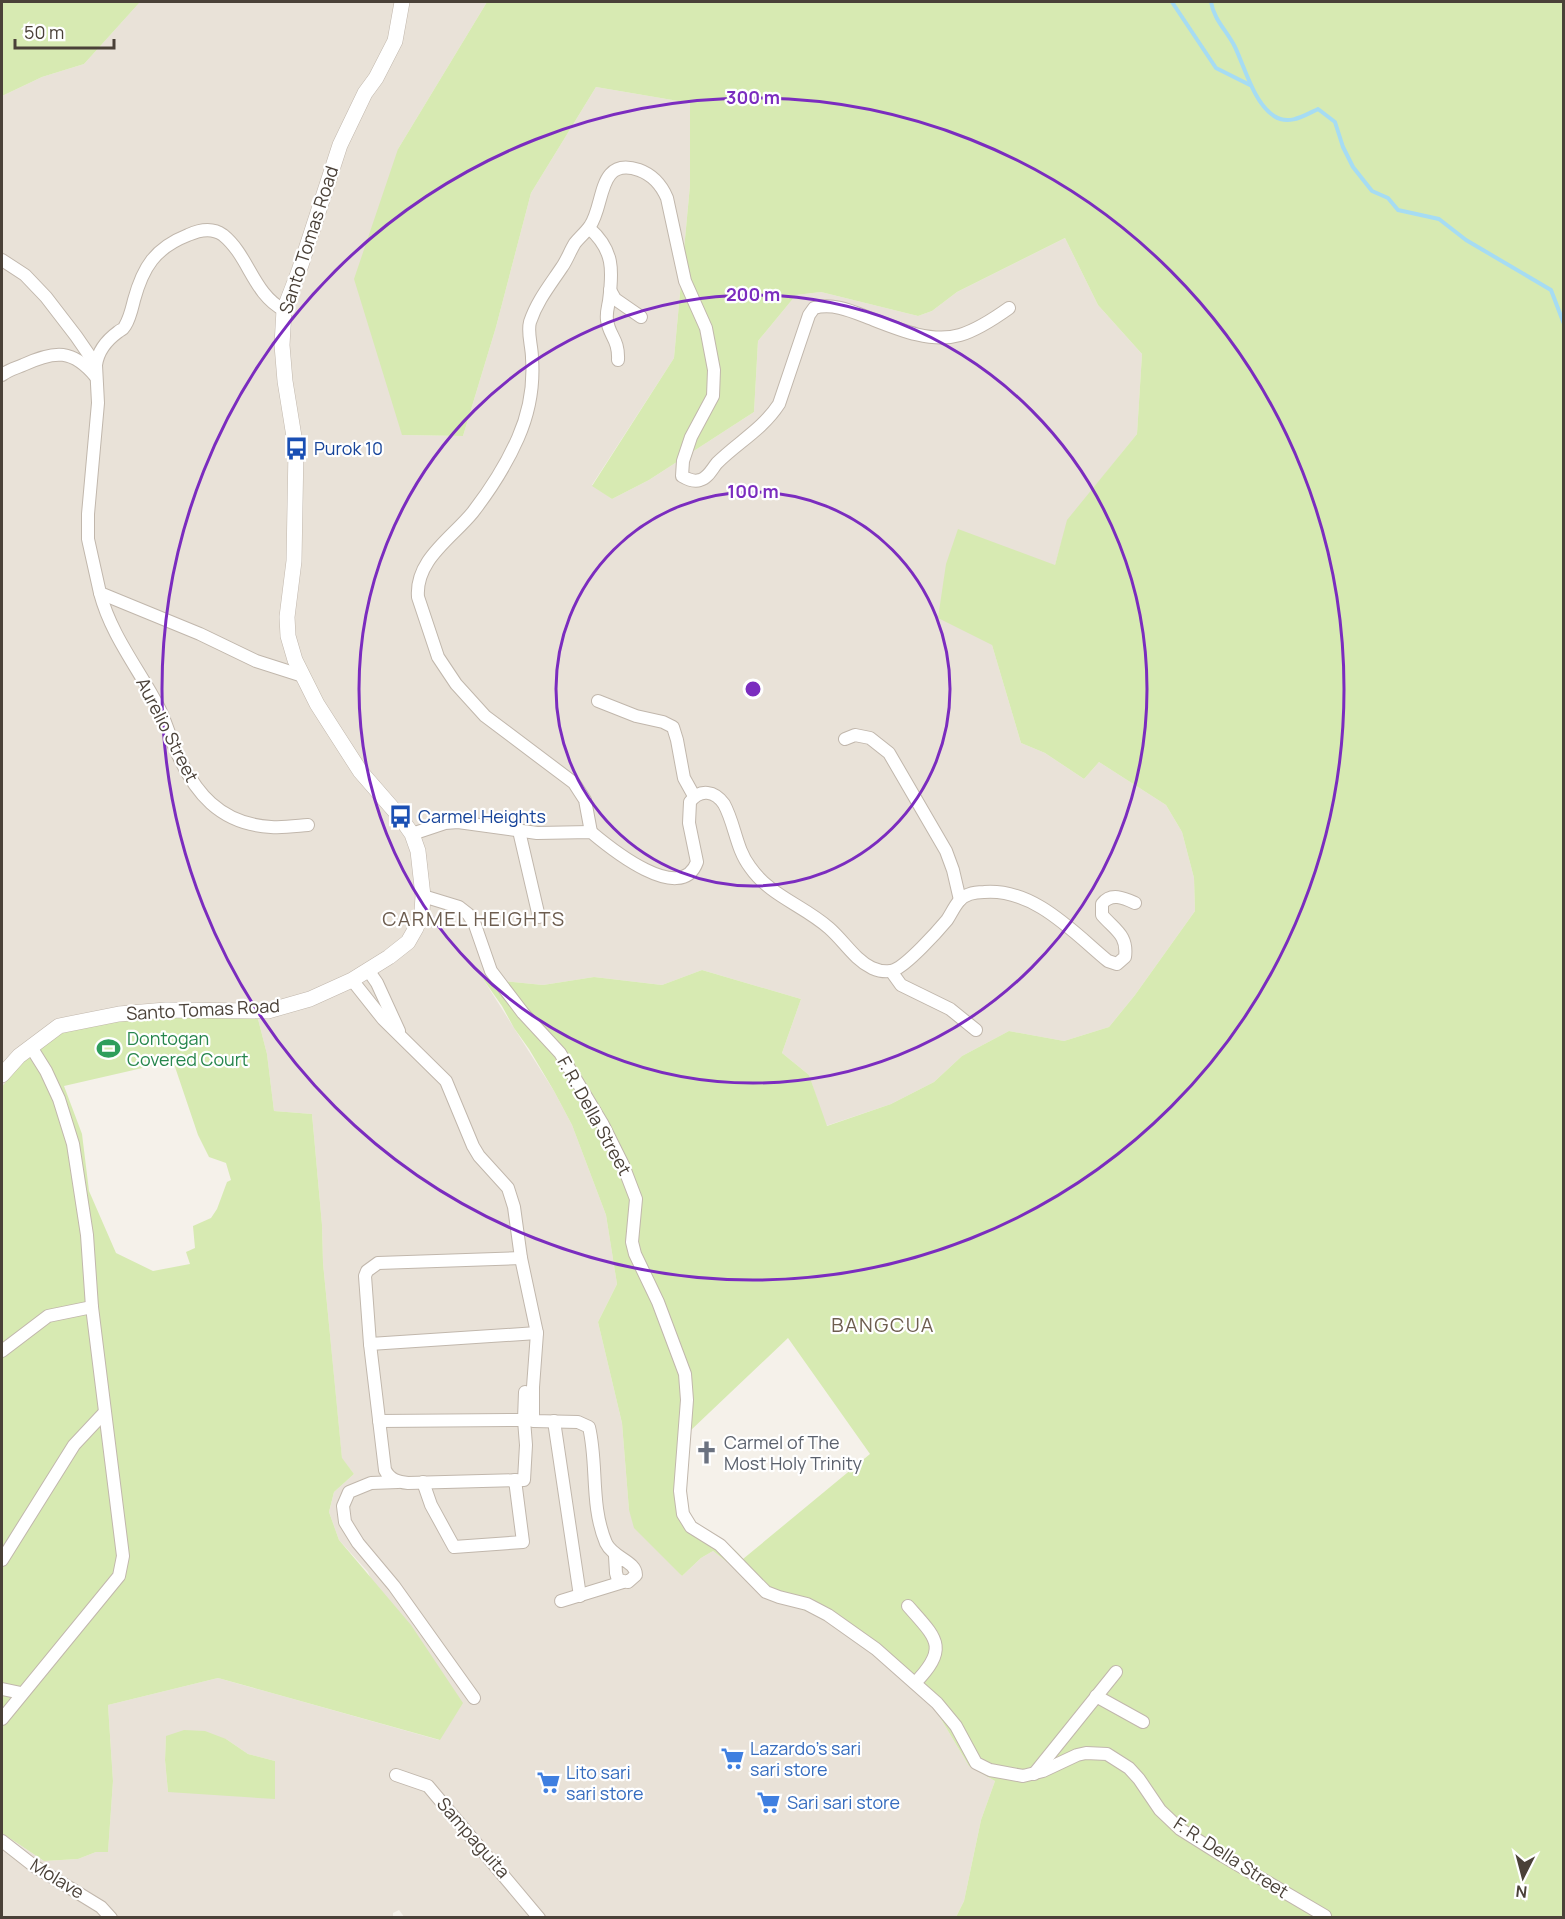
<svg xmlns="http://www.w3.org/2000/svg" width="1565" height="1919" viewBox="0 0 1565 1919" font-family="Manrope,sans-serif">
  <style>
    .residential { fill: #e9e2d8; fill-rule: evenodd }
    .green { fill: #d7eab2; fill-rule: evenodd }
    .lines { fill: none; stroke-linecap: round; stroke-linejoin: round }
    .stream { stroke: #a6dcf3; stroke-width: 4 }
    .minor-casing { stroke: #c1b7ac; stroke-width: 14 }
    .tertiary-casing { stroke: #c1b7ac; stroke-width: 16 }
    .minor { stroke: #fff; stroke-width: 12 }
    .tertiary { stroke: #fff; stroke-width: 15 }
    .ring { fill: none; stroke: #7b2cbf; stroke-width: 3 }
    .labels { text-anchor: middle; stroke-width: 4.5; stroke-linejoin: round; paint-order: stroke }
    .street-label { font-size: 18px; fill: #4a4138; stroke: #fff }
    .transit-label { font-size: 18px; fill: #164399; stroke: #fff; text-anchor: start }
    .leisure-label { font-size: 18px; fill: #27864d; stroke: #fff; text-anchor: start }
    .worship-label { font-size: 18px; fill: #5b616d; stroke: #fff; text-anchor: start }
    .shop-label { font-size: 18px; fill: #366cbe; stroke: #fff; text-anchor: start }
    .neighbourhood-label { font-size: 20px; letter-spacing: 1.5px; fill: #6d5d4f; stroke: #fff }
    .centre { fill: #7b2cbf; stroke: #fff; stroke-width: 3 }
    .ring-label { font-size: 18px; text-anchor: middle; font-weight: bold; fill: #7b2cbf; stroke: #fff; stroke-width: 4.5; stroke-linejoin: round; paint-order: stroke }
  </style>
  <rect width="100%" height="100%" fill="#f5f1ea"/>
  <path class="residential" d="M140,2h347l-89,147 4,286 61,1 33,-109 35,-134 65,-106 94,16v82l-16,173 -82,127 20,14 37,-19 105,-68 4,-71 38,-46 25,-3 97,24 14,-5 25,-19 108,-54 33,67 44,49 -5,80 -69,86 -13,45 -63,80 29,98 24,10 39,26 15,-17 67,43 16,27 12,46 1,33 -60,84 -26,32 -45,14 -55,-10 -47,25 -28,26 -43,22 -65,22 -17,-51 -27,-22 19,-54 -99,-29 -40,15 -68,-8 -51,8 -60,-6 71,112 18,34 34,90 11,69 -19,38 24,101 7,87 53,66 19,-18 12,-7 38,30 34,22 26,10 30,17 32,24 59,50 37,62 26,15 -14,39 -17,81 -8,16 -551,1 -6,-8 -6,3v5l-391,-1v-84l42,28 34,-2 18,-7 12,-1 5,-70 -5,-76 110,-27 221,62 -71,-168 -29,-32 -10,-28 5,-20 20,-18 -12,-15 -19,-196 -1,-38 -10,-111 -38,-3 -7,-57 -9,-35 -256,68v-991l40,-19 42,-13zM166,1737l60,2 22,15 27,7 -107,31 -3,-32z"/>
  <g class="green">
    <path d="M2,2h138l-56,62 -42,13 -40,19z"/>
    <path d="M487,2h1076v1915h-607l8,-16 17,-81 14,-39 -26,-15 -37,-62 -59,-50 -32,-24 -30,-17 -26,-10 -34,-22 -38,-30 -12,7 -19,18 -48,-48 -5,-18 -7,-87 -24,-101 19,-38 -11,-69 -34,-90 -18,-34 -25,-42 -15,-21 -12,-22 -19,-27 60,6 51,-8 68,8 40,-15 99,29 -19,54 27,22 18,51 64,-22 43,-22 28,-26 47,-25 55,10 45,-14 26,-32 60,-84 -1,-33 -12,-46 -16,-27 -67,-43 -15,17 -39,-26 -24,-10 -29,-98 -54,-27 8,-54 12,-35 97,36 12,-45 70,-86 5,-80 -44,-49 -33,-67 -108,54 -25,19 -14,5 -97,-24 -25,3 -38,46 -4,71 -105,68 -37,19 -20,-13 82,-128 16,-173v-82l-94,-16 -65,106 -35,134 -33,109 -61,-1 -48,-156 44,-130zM788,1338l82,116 -127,105c-11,-15 -26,-21 -41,-31 -28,-20 -15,-67 -12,-97z"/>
    <path d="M225,1015l33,4 9,35 7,57 38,3 10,111 1,38 19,195 12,16 -20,18 -5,20 10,28 72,85 52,78 -23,37 -222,-62 -110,27 5,76 -5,71h-12l-18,7 -34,2 -42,-28v-746c15,-20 33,-41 57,-53 46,-21 116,-17 166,-19zM173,1061l25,74 11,22 17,6 5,17 -4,2 -10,27 -6,9 -18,8 2,22 -9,4 4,12 -37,7 -37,-18 -27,-62 -7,-57 -18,-48z"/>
    <path d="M184,1730l21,1 21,8 22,15 27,7v38l-107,-7 -3,-32 1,-24z"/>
  </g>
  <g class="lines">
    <g class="stream">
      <path d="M1172,2l44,66 34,17"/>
      <path d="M1211,2c3,18 16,29 24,45 10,21 19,56 39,69 15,10 31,-1 44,-7l17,13 8,25 10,20 19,24 16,7 10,12 41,9 27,21 85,50 13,34"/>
    </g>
    <defs>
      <g id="minor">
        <path d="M589,228c25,22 24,42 20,73 -1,6 -3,12 -2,19 2,16 12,19 11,40"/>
        <path d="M2,260l23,15 21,22 30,39 20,29 2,38 -10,111v25l12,54 100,41 56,27 47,15"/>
        <path d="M610,290l5,9 26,18"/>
        <path d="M96,365c2,-14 11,-25 22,-33 5,-4 4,-1 7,-6 5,-8 7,-18 9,-26 9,-33 21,-52 54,-65 11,-5 24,-8 35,0 26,21 30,59 61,75"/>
        <path d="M2,375c6,-5 14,-7 21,-10 32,-15 50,-16 73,12"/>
        <path d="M100,593c11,42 38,75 58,113 7,13 11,29 17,42 19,45 45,76 96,79 12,1 25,-1 37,-2"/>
        <path d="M598,701l38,15 27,6 10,5 4,13 7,38 10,18"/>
        <path d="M845,739l10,-4 15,3 19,15 57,98 7,19 7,30"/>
        <path d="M519,831l20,86"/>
        <path d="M591,832l-6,-32 -11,-17 -89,-67 -29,-32 -18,-27 -20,-60c-3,-37 34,-59 55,-85 17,-22 34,-49 45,-74 11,-25 16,-53 14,-80 0,-12 -5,-25 -2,-36 7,-21 20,-37 32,-55 5,-7 8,-16 13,-24 5,-6 11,-11 15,-17 15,-21 7,-70 49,-56 14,5 22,14 28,28l18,83 21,47 8,42 -1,26 -22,41 -8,24 -1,15c5,3 12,6 18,4 8,-2 12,-11 17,-17 21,-21 45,-33 62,-59l30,-89 5,-7c17,-5 35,2 50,8 29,11 65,28 96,19 17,-5 35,-17 49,-27"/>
        <path d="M412,834l33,-11 13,-1 79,11 54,-1c19,16 90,74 106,30l-8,-39 1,-21c10,-14 25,-11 34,2 11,20 12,45 26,63 20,29 53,38 79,61 15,13 25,31 43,40 7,3 14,5 22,2 13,-5 43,-38 53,-50 4,-6 7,-13 12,-19 6,-7 16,-9 25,-9 50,-4 89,40 124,69l9,3 8,-7c3,-22 -10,-27 -23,-42v-11c9,-12 22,-6 33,-1"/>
        <path d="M423,896l36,11 9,7 7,11 16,46 32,42 37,40 42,70 21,42 13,34 -4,43 3,12 23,48 27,72 2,26 -7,91 3,23 8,13 29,18 46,47 13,5 28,7 21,11 48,34 61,54 19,23 20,37 14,7 33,6 20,-5 34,-16 9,-2 21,1 22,14 10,11 21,31 20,19 43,27 102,60"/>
        <path d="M368,970l9,13 22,48"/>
        <path d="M891,971l10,14 49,24 26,21"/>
        <path d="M352,980l31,39 63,62 27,65 6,10 29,32 6,19 7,51 16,75 -4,54v34l45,1 11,5c9,38 1,78 17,116 7,15 30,18 30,32l-8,7 -10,-2 -2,-7 -1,-17"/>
        <path d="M521,1258l-143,5 -11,8 -2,5 5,68 15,126c5,10 13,12 23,13l116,-3 2,-35 -2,-25 1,-28"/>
        <path d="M370,1344l167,-11"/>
        <path d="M2,1351l46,-35 44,-9"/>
        <path d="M379,1421l145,-1"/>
        <path d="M554,1421l26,175"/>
        <path d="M398,1482l-27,1 -22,9 -6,14 2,16 13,21 36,43 80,112"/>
        <path d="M423,1482l8,23 23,42 69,-5 -8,-62"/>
        <path d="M2,1560l72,-115 30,-32"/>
        <path d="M561,1601l62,-19"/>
        <path d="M908,1606c28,32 42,41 7,77"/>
        <path d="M2,1689l19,4"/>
        <path d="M1096,1696l47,26"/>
        <path d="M2,1719l117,-143 4,-20 -31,-249 -5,-72 -14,-91 -14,-45 -13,-28 -15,-24"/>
        <path d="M1034,1774l82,-102"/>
        <path d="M396,1775l32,11 111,132"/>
        <path d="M2,1841l32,25 67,41 10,11"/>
      </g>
      <path id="tertiary" d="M2,1075l17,-19 40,-30 60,-12 47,-4 102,1 42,-12 42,-19 37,-23 19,-15 8,-14 6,-16 1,-16 -5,-45 -6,-17 -12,-17 -40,-46 -27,-42 -16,-25 -22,-44 -7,-24 -1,-19 7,-56 2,-112 -11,-68 -3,-36 2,-35 15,-39 41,-126 25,-52 11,-15 19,-37 7,-39"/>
    </defs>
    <use href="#minor" class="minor-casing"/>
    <use href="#tertiary" class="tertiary-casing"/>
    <use href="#minor" class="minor"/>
    <use href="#tertiary" class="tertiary"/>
  </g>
  <g class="ring">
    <circle cx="753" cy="689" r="197"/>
    <circle cx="753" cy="689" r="394"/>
    <circle cx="753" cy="689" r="591"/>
  </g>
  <defs>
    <symbol id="bus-bare" viewBox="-9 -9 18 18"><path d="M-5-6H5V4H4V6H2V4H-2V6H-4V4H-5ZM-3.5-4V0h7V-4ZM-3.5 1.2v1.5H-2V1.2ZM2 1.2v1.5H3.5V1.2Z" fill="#1a4fb4" stroke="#fff" stroke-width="2.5" paint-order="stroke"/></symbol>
    <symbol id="stadium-bare" viewBox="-9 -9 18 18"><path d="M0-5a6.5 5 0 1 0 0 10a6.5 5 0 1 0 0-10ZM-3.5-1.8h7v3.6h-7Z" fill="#2e9e5b" stroke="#fff" stroke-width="2.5" paint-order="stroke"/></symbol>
    <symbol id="church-bare" viewBox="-9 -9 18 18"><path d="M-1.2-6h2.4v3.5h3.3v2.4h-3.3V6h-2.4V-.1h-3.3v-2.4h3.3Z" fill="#6b7280" stroke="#fff" stroke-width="2.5" paint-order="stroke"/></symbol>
    <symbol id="supermarket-bare" viewBox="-9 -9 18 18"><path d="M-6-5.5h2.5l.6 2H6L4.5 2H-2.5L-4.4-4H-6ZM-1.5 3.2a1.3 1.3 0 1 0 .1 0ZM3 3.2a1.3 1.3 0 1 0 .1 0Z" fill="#3f7fe0" stroke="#fff" stroke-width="2.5" paint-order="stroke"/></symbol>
  </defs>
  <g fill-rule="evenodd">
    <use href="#bus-bare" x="280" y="432" width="33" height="33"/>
    <use href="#bus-bare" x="384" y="800" width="33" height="33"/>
    <use href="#stadium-bare" x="92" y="1032" width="33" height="33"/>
    <use href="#church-bare" x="690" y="1436" width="33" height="33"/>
    <use href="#supermarket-bare" x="716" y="1742" width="33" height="33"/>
    <use href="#supermarket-bare" x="532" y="1766" width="33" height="33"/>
    <use href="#supermarket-bare" x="752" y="1786" width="33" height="33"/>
  </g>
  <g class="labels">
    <g class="street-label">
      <text transform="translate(309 240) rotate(-72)" y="6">Santo Tomas Road</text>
      <text transform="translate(167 730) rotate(63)" y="6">Aurelio Street</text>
      <text transform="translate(203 1010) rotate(-3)" y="6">Santo Tomas Road</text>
      <text transform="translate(594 1116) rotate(61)" y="6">F. R. Della Street</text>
      <text transform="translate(473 1838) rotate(49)" y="6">Sampaguita</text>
      <text transform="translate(1231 1858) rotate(33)" y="6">F. R. Della Street</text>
      <text transform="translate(57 1879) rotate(32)" y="6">Molave</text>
    </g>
    <g class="transit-label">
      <text x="314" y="455">Purok 10</text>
      <text x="418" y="823">Carmel Heights</text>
    </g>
    <g class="leisure-label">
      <text x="127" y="1045">Dontogan<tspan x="127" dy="21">Covered Court</tspan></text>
    </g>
    <g class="worship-label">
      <text x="724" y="1449">Carmel of The<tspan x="724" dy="21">Most Holy Trinity</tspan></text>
    </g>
    <g class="shop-label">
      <text x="750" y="1755">Lazardo’s sari<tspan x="750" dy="21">sari store</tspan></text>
      <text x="566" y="1779">Lito sari<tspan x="566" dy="21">sari store</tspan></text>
      <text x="787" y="1809">Sari sari store</text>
    </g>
    <g class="neighbourhood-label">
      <text x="474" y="926">CARMEL HEIGHTS</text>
      <text x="883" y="1332">BANGCUA</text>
    </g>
  </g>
  <circle cx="753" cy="689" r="9" class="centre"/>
  <g class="ring-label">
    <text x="753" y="104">300 m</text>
    <text x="753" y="301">200 m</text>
    <text x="753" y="498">100 m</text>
  </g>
  <rect width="1565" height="1919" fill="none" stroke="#4a4138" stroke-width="6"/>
  <g transform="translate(1523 1877) rotate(186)" stroke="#ffffff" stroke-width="4.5" paint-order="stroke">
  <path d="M0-4.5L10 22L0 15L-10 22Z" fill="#4a4138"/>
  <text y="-9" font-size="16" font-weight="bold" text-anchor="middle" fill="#4a4138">N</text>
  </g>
  <path d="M15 39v9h99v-9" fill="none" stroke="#4a4138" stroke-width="3"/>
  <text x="24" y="39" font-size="18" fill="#4a4138" stroke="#ffffff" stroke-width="4.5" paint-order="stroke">50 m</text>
</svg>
